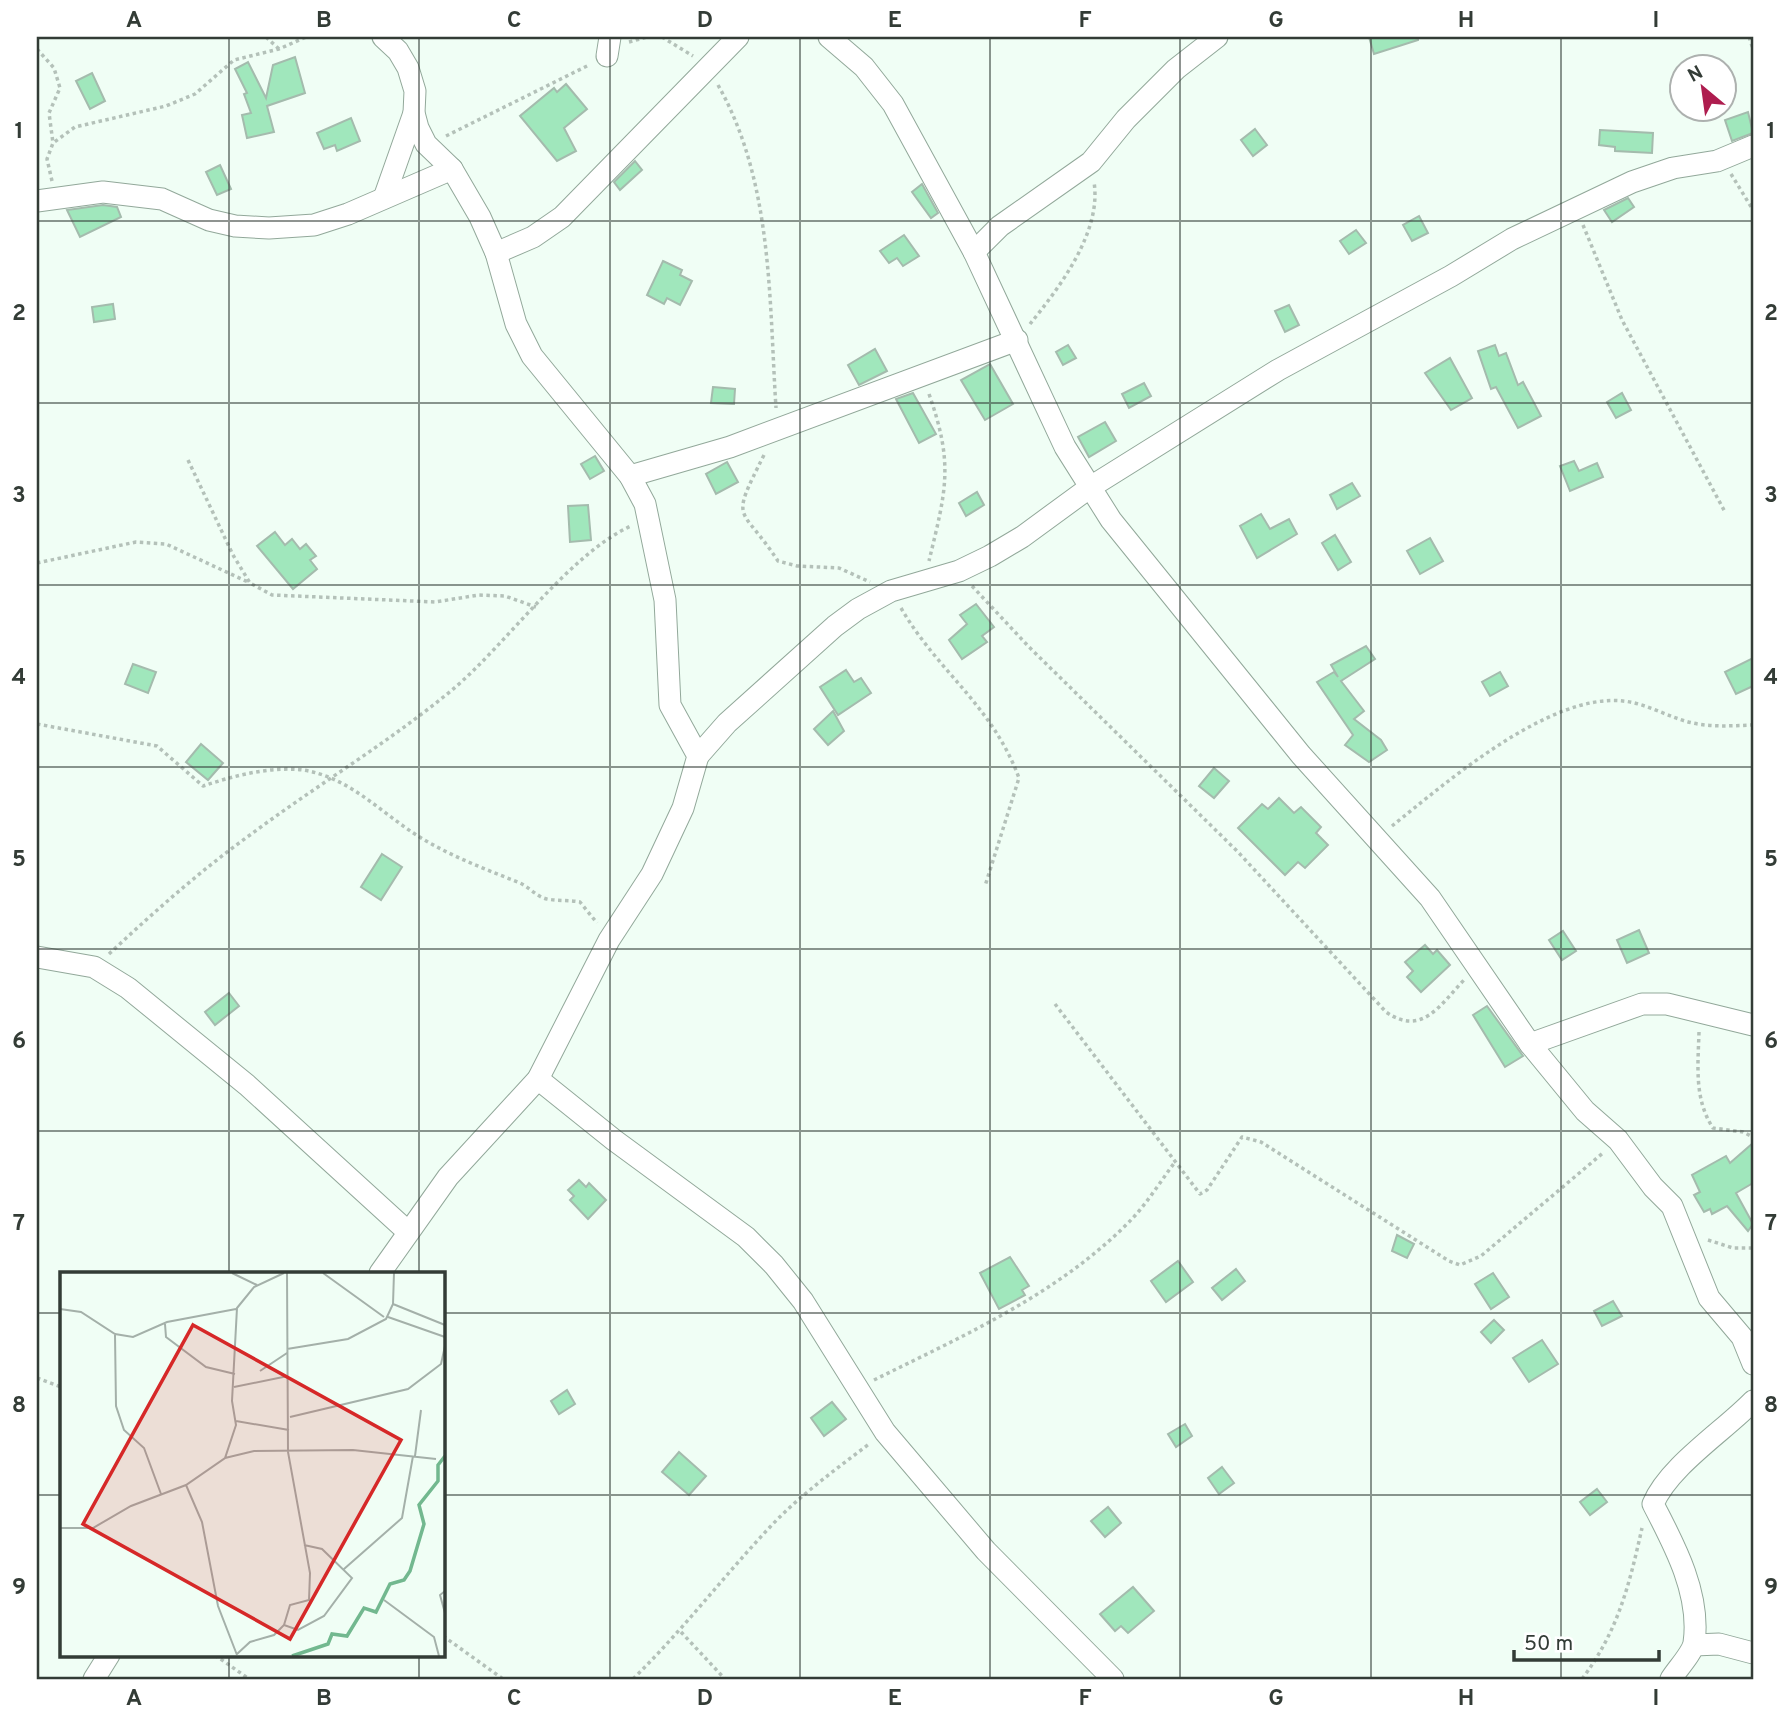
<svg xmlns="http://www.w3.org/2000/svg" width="1790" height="1716" viewBox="0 0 1790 1716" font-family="Overpass,sans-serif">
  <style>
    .building { fill: #a0e7bc; stroke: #a4bbad; stroke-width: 2 }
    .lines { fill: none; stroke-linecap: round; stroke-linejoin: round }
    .minor-casing { stroke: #92a89a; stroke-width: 23 }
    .path { stroke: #b4c1b9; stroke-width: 3.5; stroke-dasharray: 3.5 3.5; stroke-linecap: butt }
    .minor { stroke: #fff; stroke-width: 21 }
    .grid { fill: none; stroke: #333c36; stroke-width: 2; stroke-opacity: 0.55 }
    .inset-river { fill: none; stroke: #72b88f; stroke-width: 3.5 }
    .inset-road { fill: none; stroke: #a4b0a9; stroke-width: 2 }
    .view { fill: #d62828; fill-opacity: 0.15; stroke: #d62828; stroke-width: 3.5 }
    .inset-edge { fill: none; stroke: #333c36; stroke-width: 3.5 }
    .neatline { fill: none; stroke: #333c36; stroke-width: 2.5 }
    .grid-label { font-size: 23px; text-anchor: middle; font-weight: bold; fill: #333c36 }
  </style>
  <rect width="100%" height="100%" fill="#f0fef5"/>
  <g class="building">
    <path d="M1369,37h49v3l-44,14z"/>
    <path d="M295,57l10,36 -38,13 7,26 -27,6 -5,-23 9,-2 -7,-19 3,-1 -12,-24 13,-7 18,36 7,-33z"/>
    <path d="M92,73l13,28 -15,8 -14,-28z"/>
    <path d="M566,84l21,25 -23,19 12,23 -19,10 -37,-45 34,-28 3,4z"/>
    <path d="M1748,112l5,21 -21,8 -7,-21z"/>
    <path d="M351,118l9,23 -23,10 -2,-6 -11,4 -7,-16z"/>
    <path d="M1255,129l12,16 -14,11 -12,-16z"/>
    <path d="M1600,130l53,3 -1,20 -37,-2v-4l-16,-2z"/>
    <path d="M635,161l7,9 -22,20 -6,-8z"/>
    <path d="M220,165l11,24 -14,6 -11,-23z"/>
    <path d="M922,184l16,29 -7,5 -19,-26z"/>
    <path d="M1628,198l6,9 -22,15 -8,-12z"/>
    <path d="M103,205l14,2 4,10 -41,20 -13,-27z"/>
    <path d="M1419,216l9,17 -16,8 -9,-16z"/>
    <path d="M1356,230l10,13 -17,11 -9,-13z"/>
    <path d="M904,235l15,21 -16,10 -6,-8 -8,5 -9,-12z"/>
    <path d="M663,261l19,9 -2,5 12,6 -12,24 -13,-7 -3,6 -17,-9z"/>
    <path d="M113,304l2,15 -21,3 -2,-15z"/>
    <path d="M1289,305l10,20 -14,7 -10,-21z"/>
    <path d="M1068,345l8,13 -13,7 -7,-13z"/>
    <path d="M1495,345l4,11 7,-3 12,32 5,-3 18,34 -23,12 -22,-41 -5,2 -13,-38z"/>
    <path d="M875,349l12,22 -28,14 -11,-20z"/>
    <path d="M1450,358l22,40 -21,12 -26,-37z"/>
    <path d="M990,364l23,40 -28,16 -24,-40z"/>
    <path d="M1144,383l7,13 -22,12 -7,-14z"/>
    <path d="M713,387l22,2 -1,15 -23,-1z"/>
    <path d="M913,393l23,41 -17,9 -23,-44z"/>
    <path d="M1622,393l9,17 -15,8 -9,-16z"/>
    <path d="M1105,422l11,19 -27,16 -11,-20z"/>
    <path d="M595,456l9,15 -14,8 -9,-15z"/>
    <path d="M1574,461l5,10 18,-8 6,14 -33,14 -10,-25z"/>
    <path d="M727,462l11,20 -22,12 -10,-20z"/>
    <path d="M1352,483l8,13 -23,13 -7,-14z"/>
    <path d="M977,492l7,13 -18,11 -7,-13z"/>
    <path d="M588,505l3,35 -21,2 -2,-36z"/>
    <path d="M1261,514l9,15 19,-10 8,15 -40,24 -17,-32z"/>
    <path d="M275,532l10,13 7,-6 8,10 6,-5 10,12 -6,4 7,9 -24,20 -36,-43z"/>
    <path d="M1335,535l16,27 -13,8 -16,-27z"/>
    <path d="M1430,538l13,23 -23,13 -13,-23z"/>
    <path d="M976,604l18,23 -12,9 5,6 -25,17 -13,-19 18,-16 -7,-9z"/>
    <path d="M1366,646l9,13 -34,22 23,30 -10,8 27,21 6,10 -18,12 -24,-17 8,-10 -36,-53 17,-10 4,5 -7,-12z"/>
    <path d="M1753,658v28l-17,8 -11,-22z"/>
    <path d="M133,664l23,8 -8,21 -23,-9z"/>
    <path d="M846,670l8,12 7,-4 10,15 -33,22 -18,-28z"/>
    <path d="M1500,672l8,14 -18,10 -8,-14z"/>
    <path d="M833,711l11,20 -16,14 -14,-16z"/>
    <path d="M201,744l22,19 -15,17 -22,-18z"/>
    <path d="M1214,768l15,13 -15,17 -15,-12z"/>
    <path d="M1279,798l15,15 7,-6 20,20 -5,6 12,12 -23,23 -7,-6 -13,13 -47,-47 24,-24 6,5z"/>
    <path d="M382,854l20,13 -21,33 -20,-13z"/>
    <path d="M1639,930l10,23 -22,10 -10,-23z"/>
    <path d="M1563,931l13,20 -14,9 -13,-20z"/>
    <path d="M1425,945l8,9 4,-4 13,15 -29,27 -14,-15 6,-6 -8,-9z"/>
    <path d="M229,993l10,13 -24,19 -10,-13z"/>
    <path d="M1487,1006l36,50 -18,11 -32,-52z"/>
    <path d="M1753,1143v40l-17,10 17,31 -5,7 -21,-25 -15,8 -2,-5 -6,3 -10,-17 6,-3 -8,-17 34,-19 4,7z"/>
    <path d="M579,1180l7,7 3,-4 17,17 -18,19 -18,-19 4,-4 -6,-6z"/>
    <path d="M1397,1235l17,9 -7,14 -15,-7z"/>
    <path d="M1010,1257l19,29 -7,4 3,5 -26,14 -19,-36z"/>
    <path d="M1178,1261l15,21 -27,20 -15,-21z"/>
    <path d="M1236,1269l9,12 -23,19 -10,-12z"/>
    <path d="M1493,1273l16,24 -18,12 -16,-25z"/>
    <path d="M1613,1301l9,15 -20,10 -8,-15z"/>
    <path d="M1494,1320l10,10 -13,13 -10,-11z"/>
    <path d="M1542,1340l16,24 -29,18 -16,-24z"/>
    <path d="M567,1390l8,14 -16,10 -8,-13z"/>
    <path d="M832,1402l14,17 -22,17 -13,-18z"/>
    <path d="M1185,1424l7,12 -16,11 -8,-13z"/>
    <path d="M679,1452l27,24 -17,19 -27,-23z"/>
    <path d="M1222,1467l12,16 -15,11 -11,-16z"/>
    <path d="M1597,1489l10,13 -17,13 -10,-13z"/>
    <path d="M1108,1507l13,16 -16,14 -14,-16z"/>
    <path d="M1133,1587l21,24 -26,22 -7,-7 -6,5 -15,-17z"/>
  </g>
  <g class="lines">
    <defs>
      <g id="minor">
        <path d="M829,37l35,30 29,37 81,148 91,195 46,73 190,235 129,143 100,146 55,67 33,29 35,47 19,19 37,92 33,39 11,27"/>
        <path d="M607,56l3,-19"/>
        <path d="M384,198l30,-85"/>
        <path d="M37,201l66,-9 59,7 47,21 26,6 34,2 45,-3 34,-11 104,-45"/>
        <path d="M974,252l26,-26 91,-64 35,-43 50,-50 41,-32"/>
        <path d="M496,253l37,-16 29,-20 176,-180"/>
        <path d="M630,476l100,-29 287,-107"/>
        <path d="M698,756l29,-33 108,-97 23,-17 33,-18 68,-20 31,-15 32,-19 67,-49 189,-118 173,-94 61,-37 120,-57 41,-14 44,-7 36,-15"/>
        <path d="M37,957l57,10 34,21 119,97 160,146"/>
        <path d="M1530,1044l112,-40h25l86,21"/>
        <path d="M538,1079l76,61 132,97 28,28 29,36 82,131 101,119 127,128"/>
        <path d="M380,1273l68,-96 90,-98 71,-139 43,-66 31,-66 15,-52 -28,-51 -5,-105 -20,-96 -15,-28 -98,-120 -16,-32 -20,-71 -16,-36 -28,-48 -26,-25 -8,-16 -4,-15 1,-22 -7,-23 -10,-17 -15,-14"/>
        <path d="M1694,1645l25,-1 34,9"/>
        <path d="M94,1679l15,-24"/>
        <path d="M1671,1679c6,-10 21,-25 23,-36 7,-48 -19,-97 -41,-139 16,-38 71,-73 100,-103"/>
      </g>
    </defs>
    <use href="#minor" class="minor-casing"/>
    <g class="path">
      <path d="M266,37l13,12"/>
      <path d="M662,37l31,19"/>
      <path d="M1749,37l4,12"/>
      <path d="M629,42l18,-5"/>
      <path d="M37,49l17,19 6,20 -11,25 4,30"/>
      <path d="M718,85c55,97 51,215 58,323"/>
      <path d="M446,136l143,-71"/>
      <path d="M1731,174l22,36"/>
      <path d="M52,181l-5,-22 6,-16 22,-16 91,-21 29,-12 39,-34 45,-11 27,-12"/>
      <path d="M1583,225l39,95 103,192"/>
      <path d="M1030,324c29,-36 72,-92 64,-142"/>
      <path d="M929,394c25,71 17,96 0,167"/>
      <path d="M764,455c-35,70 -24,48 14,106l19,5 42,2 31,14"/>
      <path d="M188,460l45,95 17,28 22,12 163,7 44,-7 26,1 31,11"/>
      <path d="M37,563l99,-21 30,2 82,38"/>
      <path d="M972,586l57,61 209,205 148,160c36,25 54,-7 78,-32"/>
      <path d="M901,608c37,64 91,97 118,170l-34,108"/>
      <path d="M37,724l120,22 46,40c30,-10 67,-20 100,-16 46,7 77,42 115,66 32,20 67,33 102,47 9,4 17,14 27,16 11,2 22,1 33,3l17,21"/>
      <path d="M1392,826c55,-44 157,-133 231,-125 20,2 38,12 56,18 24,9 49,7 74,6"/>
      <path d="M109,954c45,-42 91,-83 141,-119 67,-50 138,-92 202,-145 55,-46 117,-136 179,-164"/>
      <path d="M1055,1004l145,190 7,-4 35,-53 19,5 188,119 11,4 21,-9 122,-103"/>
      <path d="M1699,1032c-1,34 -5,67 14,96l30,4 10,5"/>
      <path d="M1708,1240l25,8h20"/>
      <path d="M37,1378l24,9"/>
      <path d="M874,1380c89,-44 184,-86 255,-158 17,-17 31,-40 46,-60"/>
      <path d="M681,1632l44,47"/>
      <path d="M443,1636l60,43"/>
      <path d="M215,1655l34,24"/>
      <path d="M633,1679c49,-48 90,-102 137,-152 30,-32 65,-57 99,-83"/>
      <path d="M1582,1679c36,-48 47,-93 60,-151"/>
    </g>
    <use href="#minor" class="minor"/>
  </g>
  <path class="grid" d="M229,37v1236M419,37v1236M610,37v1642M800,37v1642M990,37v1642M1180,37v1642M1371,37v1642M1561,37v1642M37,221h1716M37,403h1716M37,585h1716M37,767h1716M37,949h1716M37,1131h1716M37,1313h24M443,1313h1310M37,1495h24M443,1495h1310M229,1655v24M419,1655v24"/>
  <g transform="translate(60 1272)">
    <rect width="385" height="385" fill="#f0fef5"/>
    <path class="inset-river" d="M319,334l11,-22 14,-4 6,-9 14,-47 -5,-19 19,-24v-16l7,-9M232,384l36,-12 4,-10 15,2 17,-28 12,4 3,-6"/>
    <path class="inset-road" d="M172,1l25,12M263,1l61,44M333,32l52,21M0,37l21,3 34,22 18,3 34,-15 69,-13M328,45l57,20M105,52l1,13 40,30 29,7M55,63l1,71 8,24 20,18 17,46M227,77l61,-10 38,-20 7,-15 1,-31M200,99l27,-18M174,115l54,-11M230,145l118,-28 33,-25 4,-18M176,149l53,9M355,184l6,-46M165,186l29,-7 99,-1 83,9M126,213l16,37 16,84 19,49M0,256h33l38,-22 55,-21 39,-27 11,-33 -4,-24 5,-93 17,-21 30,-14M284,297l58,-51 11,-62M385,319l-5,4 5,18M324,328l50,37 5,19M224,353l14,5 26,-14 28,-38 -30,-29 -18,-4M177,382l13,-12 24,-7 10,-10 6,-20 19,-5 1,-27 -22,-121 -1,-179"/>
    <path class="view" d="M133,53l208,115 -111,199 -207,-115z"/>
    <rect width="385" height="385" class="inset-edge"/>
  </g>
  <rect width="1790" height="1716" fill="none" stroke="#ffffff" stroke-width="77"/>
  <g transform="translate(1703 88) rotate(331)"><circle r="33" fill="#ffffff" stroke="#adb1af" stroke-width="2"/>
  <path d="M0-5L12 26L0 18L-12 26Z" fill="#ae1d4f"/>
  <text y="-10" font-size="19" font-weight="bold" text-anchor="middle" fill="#333c36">N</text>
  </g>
  <path d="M1514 1650v10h145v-10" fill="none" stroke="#333c36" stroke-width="3.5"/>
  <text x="1524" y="1650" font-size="21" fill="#333c36" stroke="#ffffff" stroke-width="5" paint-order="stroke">50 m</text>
  <rect x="38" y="38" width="1714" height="1640" class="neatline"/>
  <g class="grid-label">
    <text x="134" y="27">A</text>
    <text x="324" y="27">B</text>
    <text x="514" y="27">C</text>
    <text x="705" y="27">D</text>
    <text x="895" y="27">E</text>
    <text x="1085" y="27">F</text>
    <text x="1276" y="27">G</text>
    <text x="1466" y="27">H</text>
    <text x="1656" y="27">I</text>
    <text x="19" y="138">1</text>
    <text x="1771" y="138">1</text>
    <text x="19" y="320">2</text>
    <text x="1771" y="320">2</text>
    <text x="19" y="502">3</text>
    <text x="1771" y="502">3</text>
    <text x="19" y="684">4</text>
    <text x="1771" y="684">4</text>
    <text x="19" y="866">5</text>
    <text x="1771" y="866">5</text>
    <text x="19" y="1048">6</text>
    <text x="1771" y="1048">6</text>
    <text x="19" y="1230">7</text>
    <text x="1771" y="1230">7</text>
    <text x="19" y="1412">8</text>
    <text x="1771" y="1412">8</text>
    <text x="19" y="1594">9</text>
    <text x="1771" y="1594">9</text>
    <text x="134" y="1705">A</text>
    <text x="324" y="1705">B</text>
    <text x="514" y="1705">C</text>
    <text x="705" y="1705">D</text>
    <text x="895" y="1705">E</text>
    <text x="1085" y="1705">F</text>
    <text x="1276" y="1705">G</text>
    <text x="1466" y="1705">H</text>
    <text x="1656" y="1705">I</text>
  </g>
</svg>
